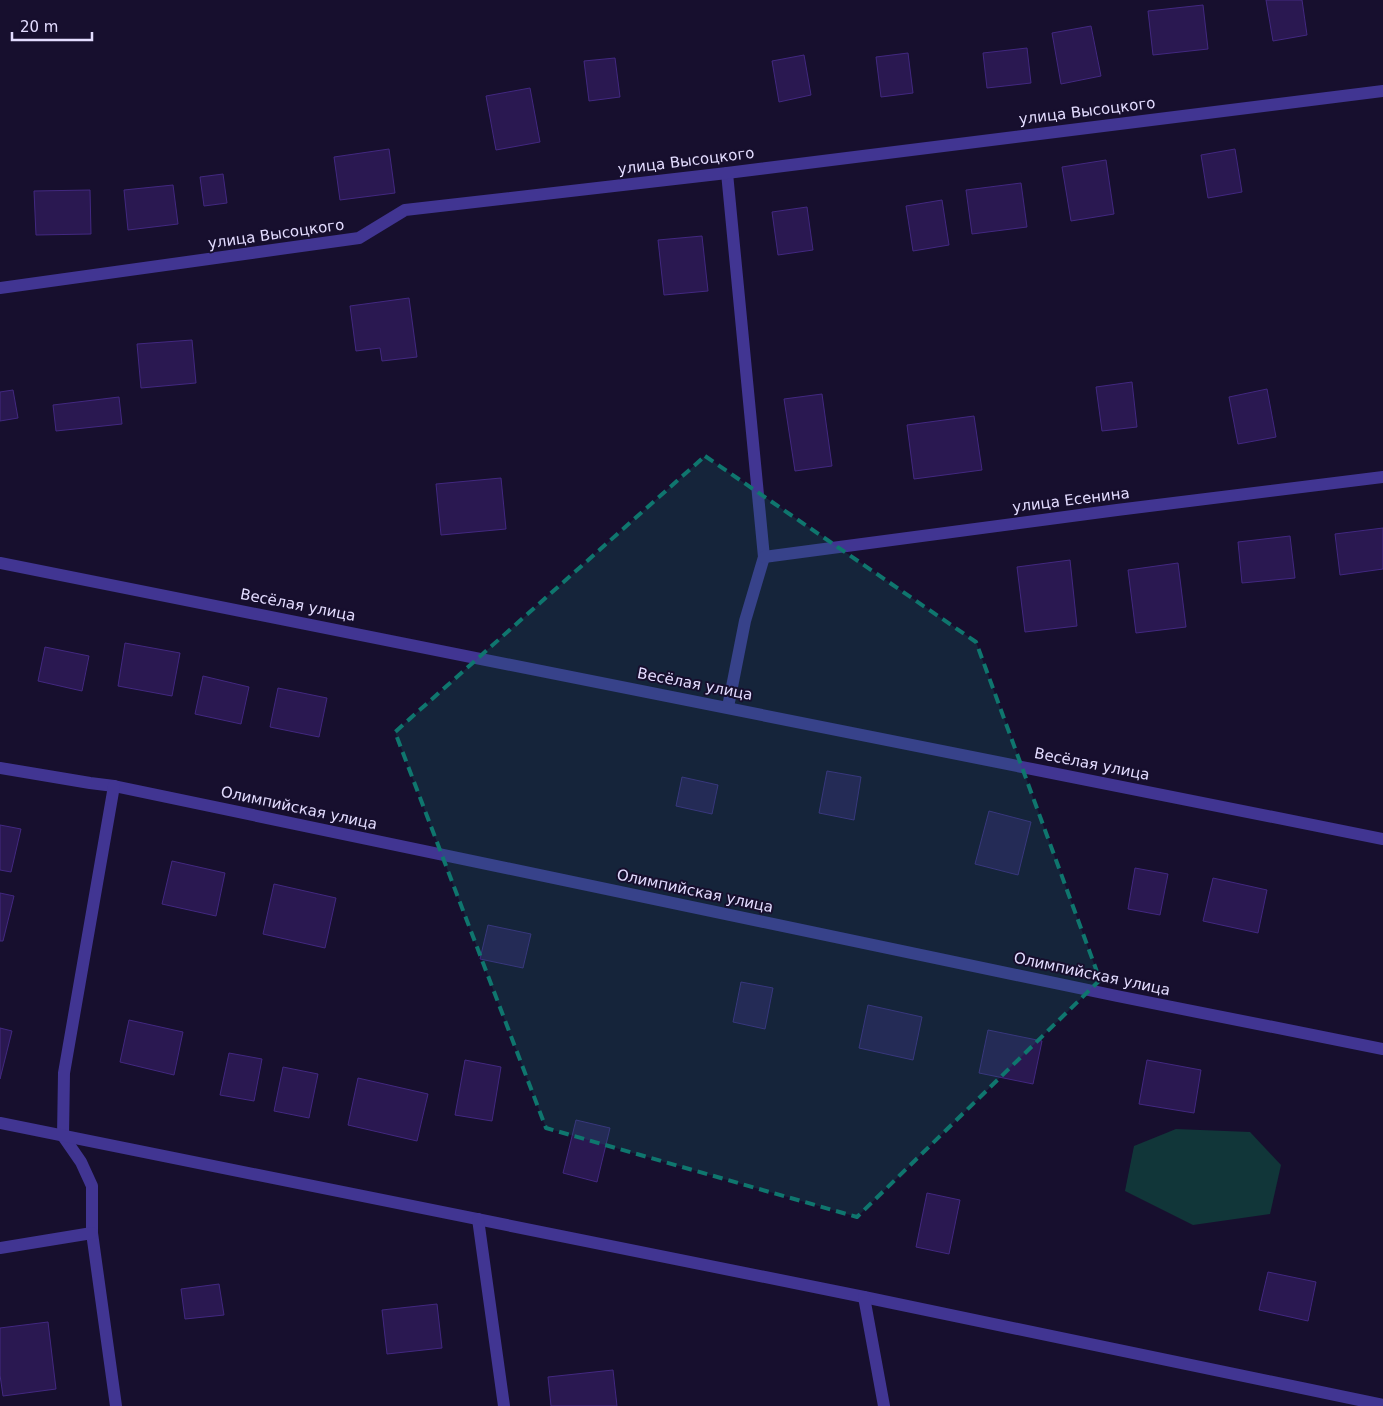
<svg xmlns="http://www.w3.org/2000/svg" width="1383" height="1406" viewBox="0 0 1383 1406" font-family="'DejaVu Sans',sans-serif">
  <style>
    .green { fill: #113639 }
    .building { fill: #2a1851; stroke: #422880 }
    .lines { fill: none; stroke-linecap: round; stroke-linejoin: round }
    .minor { stroke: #413592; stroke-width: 12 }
    .marked { fill: #0f766e; fill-opacity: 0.2; stroke: #0f766e; stroke-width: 4; stroke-dasharray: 10 6; stroke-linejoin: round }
    .labels { text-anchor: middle; stroke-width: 4; stroke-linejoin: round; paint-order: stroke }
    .street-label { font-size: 15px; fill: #e3dcff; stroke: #170f2e }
  </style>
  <rect width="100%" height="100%" fill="#170f2e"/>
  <path class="green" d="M1176,1129l74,3 31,33 -11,49 -77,11 -68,-34 9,-45z"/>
  <g class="building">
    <path d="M1266,0h36l5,35 -34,6z"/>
    <path d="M1203,5l5,44 -55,6 -5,-44z"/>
    <path d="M1091,26l10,50 -40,8 -9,-51z"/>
    <path d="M1027,48l4,35 -44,5 -4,-35z"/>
    <path d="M908,53l5,40 -32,4 -5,-40z"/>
    <path d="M804,55l7,40 -32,7 -7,-41z"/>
    <path d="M615,58l5,39 -31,4 -5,-40z"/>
    <path d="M530,88l10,54 -44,8 -10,-54z"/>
    <path d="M389,149l6,44 -55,7 -6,-43z"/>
    <path d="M1235,149l7,43 -34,6 -7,-43z"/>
    <path d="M1106,160l8,54 -43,7 -9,-54z"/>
    <path d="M223,174l4,29 -23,3 -4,-29z"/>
    <path d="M1021,183l6,44 -55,7 -6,-44z"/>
    <path d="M173,185l5,39 -50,6 -4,-40z"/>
    <path d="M90,190l1,44 -55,1 -2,-44z"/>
    <path d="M942,200l7,45 -36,6 -7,-45z"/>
    <path d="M807,207l6,43 -35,5 -6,-43z"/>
    <path d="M702,236l6,55 -44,4 -6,-55z"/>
    <path d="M409,298l8,59 -35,4 -2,-13 -24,3 -6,-45z"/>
    <path d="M192,340l4,43 -55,5 -4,-44z"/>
    <path d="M1132,382l5,45 -35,4 -6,-44z"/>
    <path d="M1267,389l9,48 -38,7 -9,-47z"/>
    <path d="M13,390l5,28 -18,3v-29z"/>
    <path d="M822,394l10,72 -37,5 -11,-72z"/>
    <path d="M119,397l3,27 -66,7 -3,-26z"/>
    <path d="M974,416l8,54 -68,9 -7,-54z"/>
    <path d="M501,478l5,51 -65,6 -5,-51z"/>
    <path d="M1383,528v41l-43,6 -5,-41z"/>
    <path d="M1290,536l5,42 -53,5 -4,-41z"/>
    <path d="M1070,560l7,66 -52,6 -8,-65z"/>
    <path d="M1178,563l8,64 -50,6 -8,-63z"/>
    <path d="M125,643l55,10 -8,43 -54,-10z"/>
    <path d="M45,647l44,9 -7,35 -44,-10z"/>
    <path d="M203,676l46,11 -8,37 -46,-10z"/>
    <path d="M278,688l49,10 -8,39 -49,-10z"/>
    <path d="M827,771l34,6 -7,43 -35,-7z"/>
    <path d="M682,777l36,8 -6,29 -36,-8z"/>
    <path d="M989,811l42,11 -13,53 -43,-11z"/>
    <path d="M0,825l21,4 -10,43 -11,-2z"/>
    <path d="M172,861l53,12 -9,43 -54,-12z"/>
    <path d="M1135,868l33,6 -8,41 -32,-6z"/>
    <path d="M1213,878l54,12 -9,43 -55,-12z"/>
    <path d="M274,884l62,14 -11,50 -62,-14z"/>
    <path d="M0,893l14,3 -11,45h-3z"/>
    <path d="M488,925l43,9 -8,34 -43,-9z"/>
    <path d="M741,982l32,6 -8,41 -32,-7z"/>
    <path d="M868,1005l54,12 -9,43 -54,-12z"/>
    <path d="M129,1020l54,12 -9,43 -54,-13z"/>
    <path d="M0,1028l12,3 -12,48z"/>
    <path d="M988,1030l54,11 -9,43 -54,-11z"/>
    <path d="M229,1053l33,6 -8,42 -34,-6z"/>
    <path d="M465,1060l36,7 -9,54 -37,-6z"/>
    <path d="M1147,1060l54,10 -7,43 -55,-9z"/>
    <path d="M283,1067l35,7 -9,44 -35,-7z"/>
    <path d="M358,1078l70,16 -11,47 -69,-16z"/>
    <path d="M576,1120l34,8 -13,54 -34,-9z"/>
    <path d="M927,1193l33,7 -11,54 -33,-7z"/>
    <path d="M1268,1272l48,10 -8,39 -49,-11z"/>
    <path d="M219,1284l5,31 -39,4 -4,-30z"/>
    <path d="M437,1304l5,44 -55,6 -5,-44z"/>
    <path d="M48,1322l8,67 -53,7 -3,-21v-47z"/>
    <path d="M613,1370l4,36h-66l-3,-29z"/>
  </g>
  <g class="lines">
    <g class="minor">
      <path d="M727,173l37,384 -19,64 -17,86"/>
      <path d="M0,288l359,-50 46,-28 322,-37 656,-82"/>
      <path d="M764,557l353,-47 266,-33"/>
      <path d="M0,563l1383,276"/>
      <path d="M0,768l90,15 24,3 1003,210 266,53"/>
      <path d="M114,786l-50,287 -1,63 18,26 11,24v47l24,173"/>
      <path d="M0,1123l864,174 519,108"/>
      <path d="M478,1219l26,187"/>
      <path d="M0,1248l92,-15"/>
      <path d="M864,1297l20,109"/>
    </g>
  </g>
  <path class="marked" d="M705,456l271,186 124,338 -243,237 -311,-89 -151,-396z"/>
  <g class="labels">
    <g class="street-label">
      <text transform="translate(1087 111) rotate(-7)" y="5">улица Высоцкого</text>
      <text transform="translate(686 161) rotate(-7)" y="5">улица Высоцкого</text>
      <text transform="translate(276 234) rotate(-8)" y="5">улица Высоцкого</text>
      <text transform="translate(1071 500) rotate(-7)" y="5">улица Есенина</text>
      <text transform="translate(298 605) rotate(11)" y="5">Весёлая улица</text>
      <text transform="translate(695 684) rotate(11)" y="5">Весёлая улица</text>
      <text transform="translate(1092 764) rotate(11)" y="5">Весёлая улица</text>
      <text transform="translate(299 808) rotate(12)" y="5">Олимпийская улица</text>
      <text transform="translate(695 891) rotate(12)" y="5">Олимпийская улица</text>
      <text transform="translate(1092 974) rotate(12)" y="5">Олимпийская улица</text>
    </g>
  </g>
  <path d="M12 32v8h80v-8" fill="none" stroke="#e3dcff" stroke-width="2.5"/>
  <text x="20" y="32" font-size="15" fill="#e3dcff" stroke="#170f2e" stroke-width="4" paint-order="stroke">20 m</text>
</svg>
